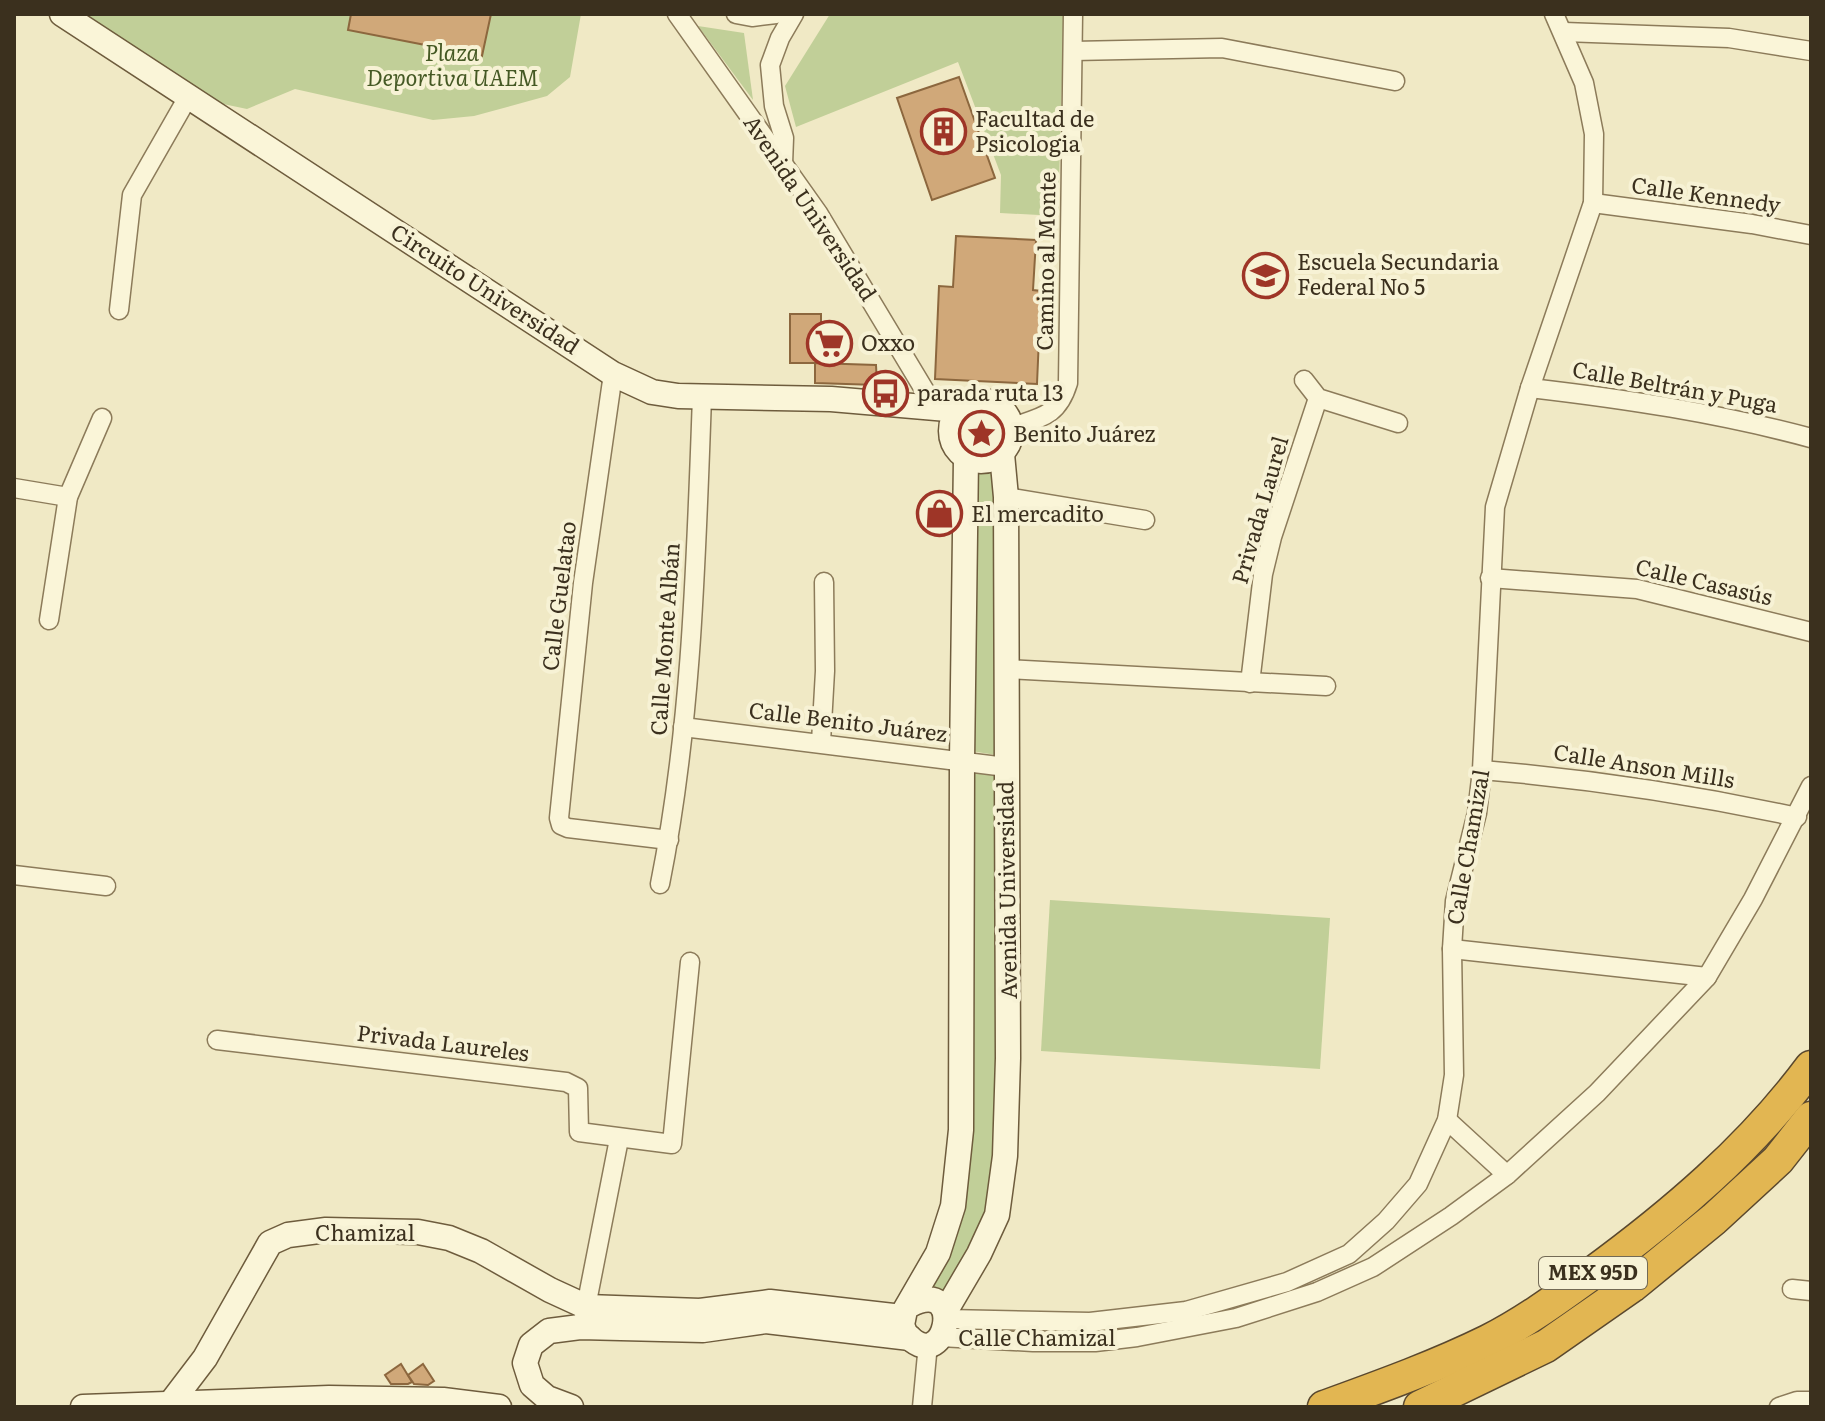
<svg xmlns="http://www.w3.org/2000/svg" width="1825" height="1421" viewBox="0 0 1825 1421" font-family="Literata,serif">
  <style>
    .green { fill: #c1cf98 }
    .building { fill: #d0a879; stroke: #8c673e; stroke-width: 2 }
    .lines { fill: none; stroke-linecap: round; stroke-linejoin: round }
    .street-casing { stroke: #8c7b5a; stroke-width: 21 }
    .secondary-casing { stroke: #6e5c3d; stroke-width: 27 }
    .highway-casing { stroke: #5a482e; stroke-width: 35 }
    .street { stroke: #faf5d8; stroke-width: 18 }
    .secondary { stroke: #faf5d8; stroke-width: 24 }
    .highway { stroke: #e2b652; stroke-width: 32 }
    .labels { text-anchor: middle; stroke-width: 8; stroke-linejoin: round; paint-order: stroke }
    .shield { fill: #f7f2d5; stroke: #736a55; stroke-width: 2 }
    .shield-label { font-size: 20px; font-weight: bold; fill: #3b301e }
    .park-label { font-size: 22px; font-style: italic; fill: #455924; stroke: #f7f2d5 }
    .poi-label { font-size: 22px; fill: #3b301e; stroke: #f7f2d5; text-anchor: start }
    .street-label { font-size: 22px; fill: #3b301e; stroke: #f7f2d5 }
  </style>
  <rect width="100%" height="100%" fill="#f0e9c5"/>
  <g class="green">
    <path d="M78,14h503l-11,63 -23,19 -73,20 -41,4 -138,-31 -48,20 -38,-8z"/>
    <path d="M830,14h234l-6,202 -58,-3 1,-38 -43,-113 -162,65 -11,-41z"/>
    <path d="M698,26l46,7 9,67z"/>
    <path d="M971,469h26l-1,286 -25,-4z"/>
    <path d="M970,768l31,6 -1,358 -11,85 -44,81 -19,-10 33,-74z"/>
    <path d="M1050,900l280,18 -10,151 -279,-18z"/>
  </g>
  <g class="building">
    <path d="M351,14h140l-9,42 -134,-26z"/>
    <path d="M959,77l36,101 -63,22 -35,-102z"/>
    <path d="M956,236l80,4 -3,50 8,1 -4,93 -102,-5 4,-93 14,1z"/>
    <rect x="790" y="314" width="31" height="49"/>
    <path d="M815,363l61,2 1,20 -62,-2z"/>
    <path d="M401,1364l11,18 -4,2h-17l-6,-9z"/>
    <path d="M423,1364l11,17 -6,4 -14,-1 -6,-9z"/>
  </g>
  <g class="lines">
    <defs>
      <g id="street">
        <path d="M677,14l141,199 116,193"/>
        <path d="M736,14l16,3 24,-3"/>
        <path d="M1564,32l165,6 82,13"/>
        <path d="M1073,51l149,-3 173,33"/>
        <path d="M783,164l1,-26 -10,-32 -4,-41 10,-27 14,-24"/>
        <path d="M1593,203l159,21 59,11"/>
        <path d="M119,310l13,-115 56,-98"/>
        <path d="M613,374l-30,209 -24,235 2,7 7,3 101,12"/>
        <path d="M1304,380l14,18 80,25"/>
        <path d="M1530,388c95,11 188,25 281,50"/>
        <path d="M1012,427c30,-10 46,-11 56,-44l5,-369"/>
        <path d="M14,488l54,9"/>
        <path d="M1006,497l139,23"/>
        <path d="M1490,578l147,11 174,43"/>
        <path d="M49,620l19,-123 34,-79"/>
        <path d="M1005,669l321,17"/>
        <path d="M1250,683l13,-109 9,-37 46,-139"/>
        <path d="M683,727l323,40"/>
        <path d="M821,742l4,-71 -1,-89"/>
        <path d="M1482,770c108,9 209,24 315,47"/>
        <path d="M14,875l92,11"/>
        <path d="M660,884c32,-160 36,-324 42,-487"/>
        <path d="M1452,949l255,28"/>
        <path d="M217,1040l349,42 12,6 1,44 93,12 18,-182"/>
        <path d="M1447,1120l60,55"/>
        <path d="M1792,1289l19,2"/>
        <path d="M584,1317l35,-178"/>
        <path d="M947,1319l143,3 96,-11 101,-29 62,-28 37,-33 32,-37 29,-64 7,-45 -2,-126 3,-48 22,-88 5,-43 13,-263 35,-119 63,-185 1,-69 -10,-51 -30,-69"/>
        <path d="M940,1337l93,5h62l42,-5 99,-19 81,-26 56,-25 78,-51 56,-41 90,-82 110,-116 46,-78 58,-113"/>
        <path d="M922,1407l6,-63"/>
        <path d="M1779,1407l18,-6h14"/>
      </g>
      <g id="secondary">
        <path d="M62,14l551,360 39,18 26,4 153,3 128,11"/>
        <circle cx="981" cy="431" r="30"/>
        <path d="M910,1305c58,-30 36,76 -5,28l-3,-8 3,-15 33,-57 15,-47 8,-76 1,-369 4,-303"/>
        <path d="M945,1312l34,-58 18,-39 8,-59 3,-98 -2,-561 -4,-43"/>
        <path d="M170,1404l35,-46 65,-115 18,-8 38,-5 92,2 31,6 32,13 69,39 37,17 113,4 70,-9 132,15"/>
        <path d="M83,1407l246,-9 114,2 56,7"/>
        <path d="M571,1407l-24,-9 -15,-13 -7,-22 6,-18 18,-14 31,-4 123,3 63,-9 144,17"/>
      </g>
      <g id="highway">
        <path d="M1324,1407c55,-20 111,-40 164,-66 36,-18 70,-43 102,-66 82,-60 160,-126 221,-208"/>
        <path d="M1420,1407l126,-61 86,-60 82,-67 64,-59 33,-42"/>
      </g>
    </defs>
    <use href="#street" class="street-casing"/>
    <use href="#secondary" class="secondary-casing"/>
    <use href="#highway" class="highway-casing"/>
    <use href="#street" class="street"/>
    <use href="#secondary" class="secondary"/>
    <use href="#highway" class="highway"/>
  </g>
  <defs>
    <symbol id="building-ring" viewBox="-11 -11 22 22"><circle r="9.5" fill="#f7f2d5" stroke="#9e3527" stroke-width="1.5"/><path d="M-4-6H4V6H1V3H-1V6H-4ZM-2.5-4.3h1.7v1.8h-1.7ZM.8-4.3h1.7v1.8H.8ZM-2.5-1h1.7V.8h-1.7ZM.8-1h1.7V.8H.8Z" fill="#9e3527"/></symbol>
    <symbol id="school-ring" viewBox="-11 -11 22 22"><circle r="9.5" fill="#f7f2d5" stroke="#9e3527" stroke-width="1.5"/><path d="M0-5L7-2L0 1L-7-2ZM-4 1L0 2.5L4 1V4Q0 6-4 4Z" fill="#9e3527"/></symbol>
    <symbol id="supermarket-ring" viewBox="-11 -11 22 22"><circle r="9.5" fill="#f7f2d5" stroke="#9e3527" stroke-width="1.5"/><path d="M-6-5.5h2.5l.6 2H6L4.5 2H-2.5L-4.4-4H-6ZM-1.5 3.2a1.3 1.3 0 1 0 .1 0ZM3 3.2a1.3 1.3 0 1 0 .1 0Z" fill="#9e3527"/></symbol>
    <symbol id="bus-ring" viewBox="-11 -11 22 22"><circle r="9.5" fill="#f7f2d5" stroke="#9e3527" stroke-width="1.5"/><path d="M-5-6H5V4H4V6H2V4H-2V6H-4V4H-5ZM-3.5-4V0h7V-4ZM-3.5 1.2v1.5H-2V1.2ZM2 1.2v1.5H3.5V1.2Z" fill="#9e3527"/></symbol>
    <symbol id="sight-ring" viewBox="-11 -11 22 22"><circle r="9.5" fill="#f7f2d5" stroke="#9e3527" stroke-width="1.5"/><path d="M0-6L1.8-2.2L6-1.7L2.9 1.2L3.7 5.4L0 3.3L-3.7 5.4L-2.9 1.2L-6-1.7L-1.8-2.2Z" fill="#9e3527"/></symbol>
    <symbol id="shop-ring" viewBox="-11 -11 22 22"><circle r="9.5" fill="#f7f2d5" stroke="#9e3527" stroke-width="1.5"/><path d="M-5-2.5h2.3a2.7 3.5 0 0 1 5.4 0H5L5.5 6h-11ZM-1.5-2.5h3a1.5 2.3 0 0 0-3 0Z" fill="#9e3527"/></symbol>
  </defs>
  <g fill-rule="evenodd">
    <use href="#building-ring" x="918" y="106" width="51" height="51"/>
    <use href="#school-ring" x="1240" y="250" width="51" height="51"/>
    <use href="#supermarket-ring" x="804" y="318" width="51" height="51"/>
    <use href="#bus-ring" x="860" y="368" width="51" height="51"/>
    <use href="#sight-ring" x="956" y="408" width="51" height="51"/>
    <use href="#shop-ring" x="914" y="488" width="51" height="51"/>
  </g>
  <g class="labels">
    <rect class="shield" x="1539" y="1257" width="108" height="32" rx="6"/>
    <g class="shield-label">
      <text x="1593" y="1280">MEX 95D</text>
    </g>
    <g class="park-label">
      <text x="452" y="61">Plaza<tspan x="452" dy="25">Deportiva UAEM</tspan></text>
    </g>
    <g class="poi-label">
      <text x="975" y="127">Facultad de<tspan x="975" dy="25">Psicologia</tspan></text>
      <text x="1297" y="270">Escuela Secundaria<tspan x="1297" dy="25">Federal No 5</tspan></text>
      <text x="861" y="351">Oxxo</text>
      <text x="917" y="401">parada ruta 13</text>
      <text x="1013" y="442">Benito Juárez</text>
      <text x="971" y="522">El mercadito</text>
    </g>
    <g class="street-label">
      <text transform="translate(1706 195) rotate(8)" y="8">Calle Kennedy</text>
      <text transform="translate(810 208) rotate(56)" y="8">Avenida Universidad</text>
      <text transform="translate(1046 261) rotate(-89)" y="8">Camino al Monte</text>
      <text transform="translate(485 289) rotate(33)" y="8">Circuito Universidad</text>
      <text transform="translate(1675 387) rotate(10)" y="8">Calle Beltrán y Puga</text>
      <text transform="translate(1260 510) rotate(-74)" y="8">Privada Laurel</text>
      <text transform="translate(1704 582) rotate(13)" y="8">Calle Casasús</text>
      <text transform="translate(559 596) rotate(-83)" y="8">Calle Guelatao</text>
      <text transform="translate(665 639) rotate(-86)" y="8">Calle Monte Albán</text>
      <text transform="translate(848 722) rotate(7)" y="8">Calle Benito Juárez</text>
      <text transform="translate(1644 766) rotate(9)" y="8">Calle Anson Mills</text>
      <text transform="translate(1468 847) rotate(-80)" y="8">Calle Chamizal</text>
      <text transform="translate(1007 890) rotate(-91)" y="8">Avenida Universidad</text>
      <text transform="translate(443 1043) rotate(7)" y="8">Privada Laureles</text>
      <text x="365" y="1241">Chamizal</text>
      <text x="1037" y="1346">Calle Chamizal</text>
    </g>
  </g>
  <rect width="1825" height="1421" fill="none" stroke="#3b301e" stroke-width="32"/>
</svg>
